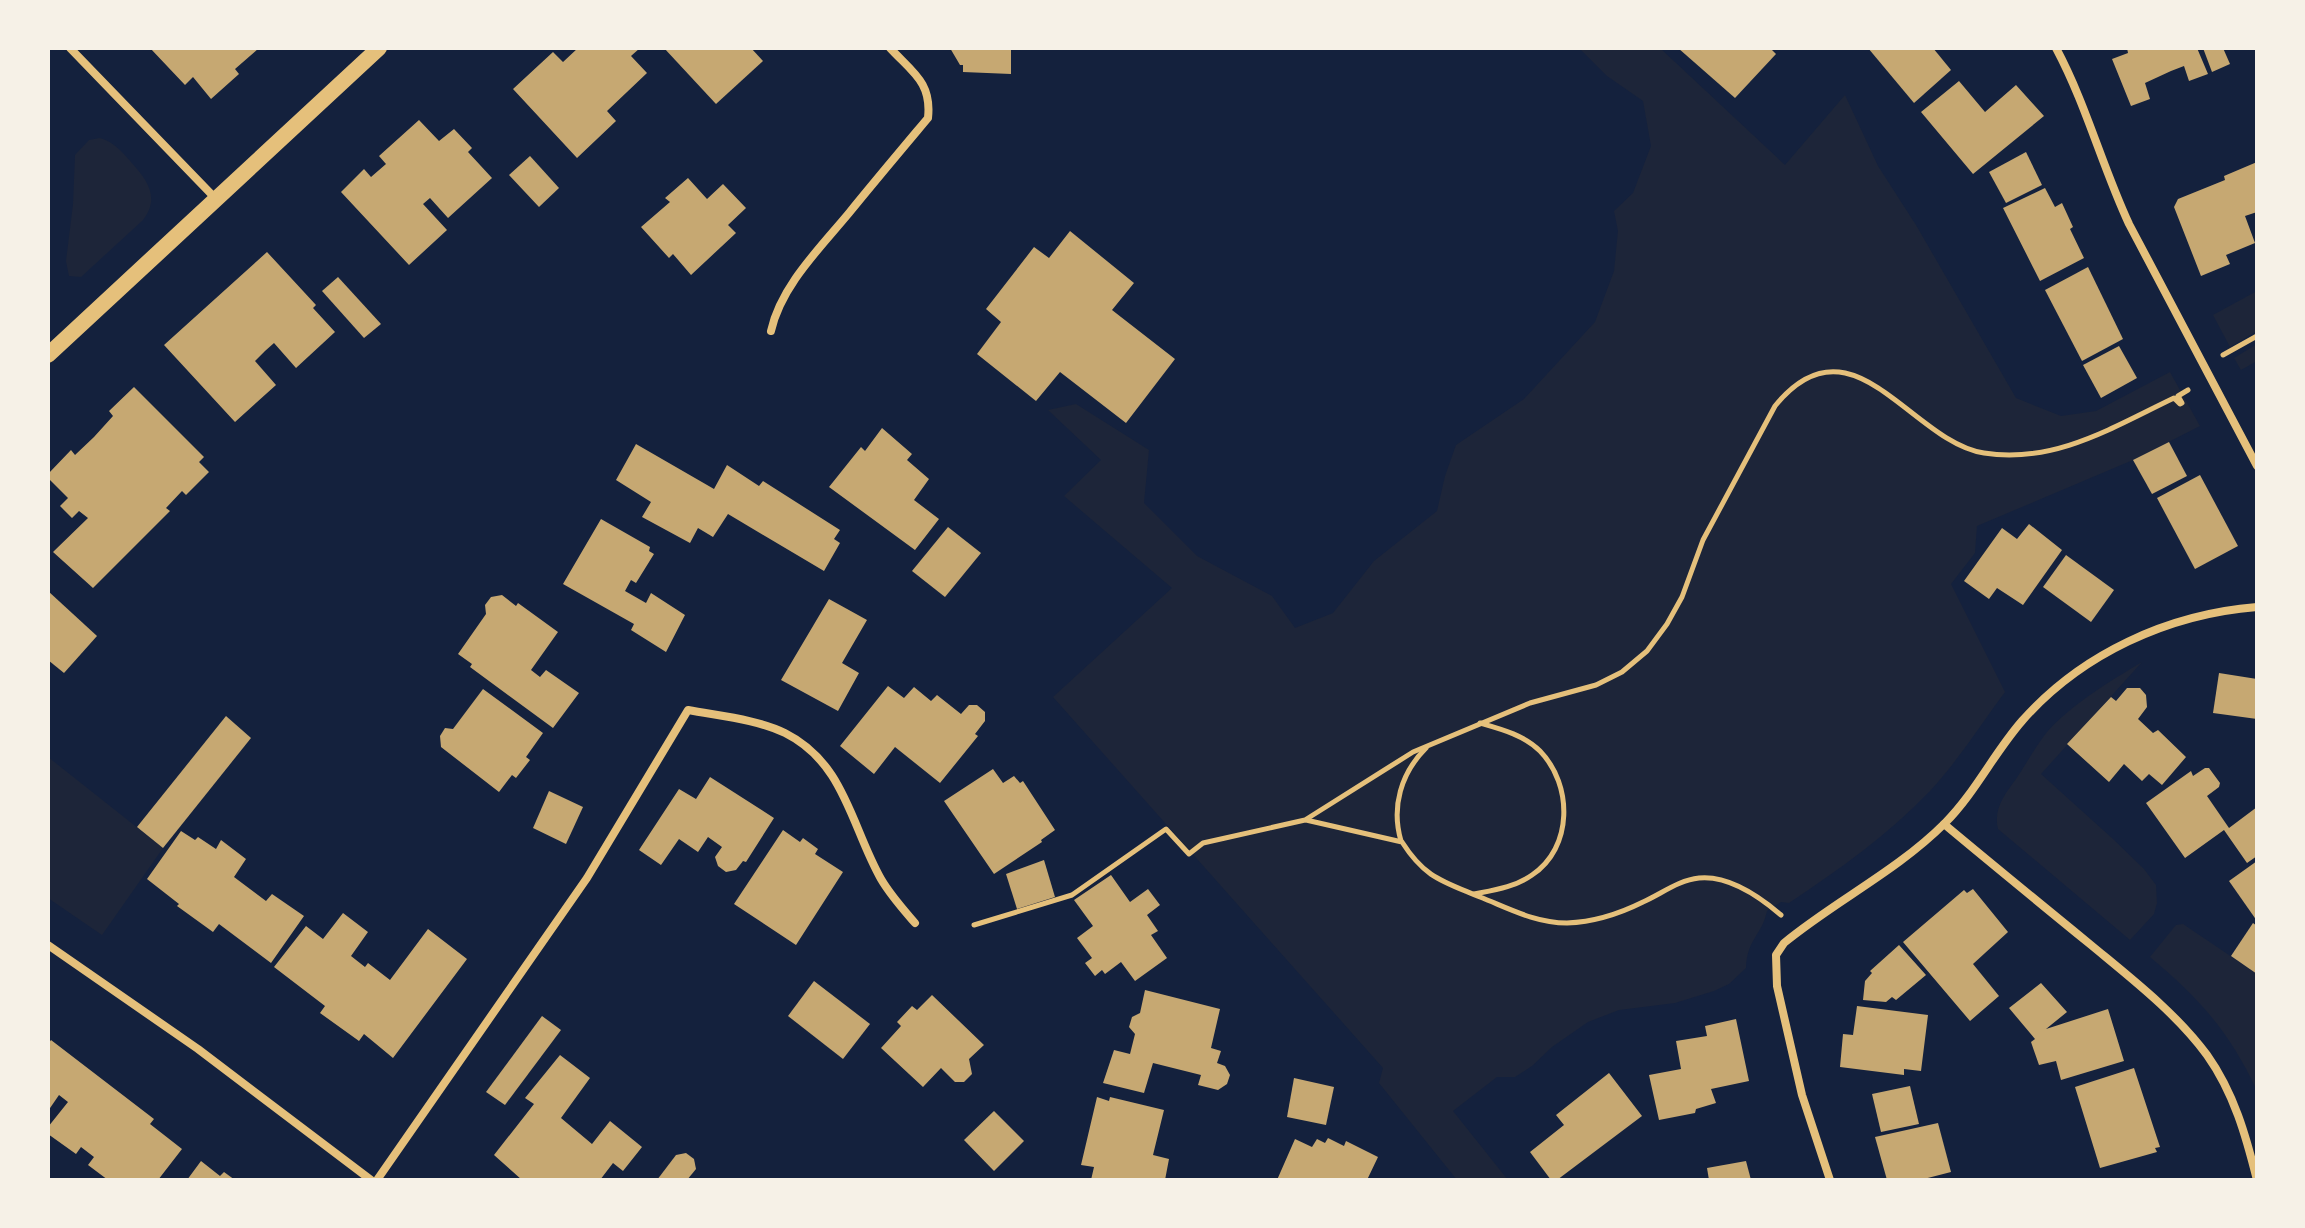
<svg xmlns="http://www.w3.org/2000/svg" width="2305" height="1228" viewBox="0 0 2305 1228" font-family="'Sofia Sans Condensed',sans-serif">
  <style>
    .green { fill: #1d2539 }
    .building { fill: #c6a872 }
    .lines { fill: none; stroke-linecap: round; stroke-linejoin: round }
    .path { stroke: #e5c07b; stroke-width: 5 }
    .minor { stroke: #e5c07b; stroke-width: 8 }
    .secondary { stroke: #e5c07b; stroke-width: 16 }
  </style>
  <rect width="100%" height="100%" fill="#14213d"/>
  <g class="green">
    <path d="M1579,48h81l125,117 60,-70 33,71 38,59 100,173 45,18 35,-5 74,-39 30,54 -67,34 -156,66 -2,27 -24,31 54,108c-24,32 -47,69 -75,99 -42,44 -90,78 -141,112l-8,-1 -14,9c-5,24 -20,28 -21,57l-17,16 -15,7 -39,12 -56,7 -31,12 -36,25 -20,19 -17,11h-18l-44,34 55,69h-51l-78,-97 4,-15 -330,-371 119,-109 -108,-92 37,-36 -53,-50 28,-6 73,46 -5,53 53,53 75,40 23,32 38,-15 41,-52 63,-50 8,-35 11,-31 68,-46 71,-77 19,-51 4,-40 -4,-20 19,-18 18,-47 -8,-45 -36,-25z"/>
    <path d="M100,138c14,4 22,14 31,24 17,19 29,36 12,58l-62,57 -12,-1 -3,-15 7,-57 2,-49 14,-15z"/>
    <path d="M2257,291v40l-27,16 -17,-32z"/>
    <path d="M2257,344v17l-16,9 -7,-12z"/>
    <path d="M2142,662l-101,112 72,65 31,30 12,16 1,18 -3,11 -24,26 -132,-111c-5,-20 7,-35 18,-50 10,-15 20,-33 31,-47 26,-29 62,-50 95,-70z"/>
    <path d="M48,757l115,91 -61,87 -54,-37z"/>
    <path d="M2183,924l74,50v117c-27,-59 -58,-93 -107,-134l26,-32z"/>
  </g>
  <g class="building">
    <path d="M150,48h109l-24,21 4,5 -28,25 -18,-22 -8,8z"/>
    <path d="M578,48h62l-9,8 16,17 -40,38 9,10 -39,37 -64,-69 40,-37 10,10z"/>
    <path d="M664,48h87l12,13 -47,43z"/>
    <path d="M950,48h61v26l-48,-2v-7h-3z"/>
    <path d="M1678,48h92l6,6 -41,44z"/>
    <path d="M1868,48h65l18,22 -37,33z"/>
    <path d="M2127,48h70l11,26 -19,7 -5,-15 -13,5 -26,12 5,16 -19,7 -19,-47 16,-6z"/>
    <path d="M2203,48h20l7,16 -18,8z"/>
    <path d="M1959,81l26,31 31,-27 28,31 -71,58 -52,-62z"/>
    <path d="M419,120l20,21 15,-12 18,19 -4,4 24,26 -44,40 -18,-20 -7,6 24,26 -38,35 -68,-73 23,-23 7,8 15,-13 -7,-8z"/>
    <path d="M2026,152l16,33 -36,18 -17,-31z"/>
    <path d="M530,156l29,32 -20,19 -30,-32z"/>
    <path d="M2257,162v50l-12,4 10,27 -29,12 4,9 -29,12 -27,-69 4,-8 47,-19 -1,-4z"/>
    <path d="M688,178l19,21 16,-15 23,24 -18,17 8,8 -45,42 -18,-21 -4,4 -28,-31 29,-25 -5,-4z"/>
    <path d="M2045,188l10,19 7,-4 11,24 -3,2 14,29 -44,23 -37,-73z"/>
    <path d="M1070,231l64,52 -22,27 63,49 -49,64 -66,-51 -24,29 -59,-47 24,-32 -15,-13 48,-62 15,11z"/>
    <path d="M267,252l49,53 -3,3 22,24 -39,36 -22,-25 -9,8 -10,10 21,24 -41,37 -71,-77z"/>
    <path d="M2088,267l35,72 -41,22 -37,-71z"/>
    <path d="M338,277l43,47 -17,14 -42,-47z"/>
    <path d="M2119,346l18,32 -36,20 -18,-33z"/>
    <path d="M134,387l70,70 -5,5 10,10 -23,23 -4,-4 -16,17 4,3 -77,77 -40,-36 35,-34 -9,-7 -7,7 -12,-12 8,-8 -20,-20v-4l23,-24 4,5 19,-18 19,-21 -4,-5z"/>
    <path d="M882,428l30,26 -5,6 22,19 -15,21 25,19 -24,31 -86,-63 32,-40 4,4z"/>
    <path d="M2169,442l18,34 -35,18 -19,-34z"/>
    <path d="M636,444l78,45 13,-24 32,21 4,-5 77,49 -6,9 6,4 -16,28 -96,-57 -15,23 -15,-9 -8,15 -48,-26 9,-15 -35,-22z"/>
    <path d="M2200,475l38,71 -43,23 -38,-71z"/>
    <path d="M601,519l49,28 -1,4 5,3 -18,29 -5,-3 -6,11 21,12 5,-10 34,22 -19,37 -35,-22 3,-6 -71,-40z"/>
    <path d="M2029,524l33,26 -39,55 -26,-17 -8,11 -25,-18 38,-53 15,11z"/>
    <path d="M948,527l33,26 -36,44 -33,-26z"/>
    <path d="M2066,555l48,35 -23,32 -48,-35z"/>
    <path d="M48,591l49,45 -33,37 -16,-13z"/>
    <path d="M502,595l14,11 2,-3 40,29 -27,38 9,7 6,-7 33,23 -26,35 -83,-61 2,-3 -14,-10 28,-40 -1,-9 6,-8z"/>
    <path d="M829,599l38,21 -25,43 17,10 -21,38 -57,-31z"/>
    <path d="M2219,673l38,6v40l-44,-6z"/>
    <path d="M888,686l16,12 10,-11 17,14 6,-6 24,19 8,-9h8l8,7v9l-10,13 3,2 -38,47 -45,-36 -21,27 -34,-28z"/>
    <path d="M2127,688h13l6,7 1,12 -9,12 15,14 5,-3 28,27 -24,28 -13,-11 -7,7 -18,-17 -15,18 -42,-38 44,-47 5,4z"/>
    <path d="M483,689l60,44 -17,24 4,3 -14,18 -4,-3 -13,17 -58,-45 -1,-11 5,-8 8,1z"/>
    <path d="M226,716l25,22 -88,110 -26,-21z"/>
    <path d="M2205,768h4l11,15 -1,4 -12,9 22,32 28,-21v49l-10,7 -23,-33 -39,28 -39,-55 45,-32 2,5z"/>
    <path d="M993,769l10,14 11,-7 6,7 3,-2 32,49 -14,10 1,2 -48,32 -50,-73z"/>
    <path d="M710,777l64,41 -28,44 -3,-1 -7,9 -10,2 -8,-6 -3,-9 7,-10 -14,-10 -10,15 -19,-13 -18,26 -22,-15 40,-61 17,10z"/>
    <path d="M549,791l34,16 -17,37 -33,-16z"/>
    <path d="M783,830l17,12 3,-4 15,11 -3,5 28,18 -47,73 -62,-41z"/>
    <path d="M181,831l14,9 3,-3 18,12 5,-9 25,19 -12,18 32,24 6,-7 32,22 -33,47 -52,-39 -6,8 -36,-26 2,-2 -32,-25z"/>
    <path d="M1044,860l11,37 -38,12 -11,-35z"/>
    <path d="M2257,861v60l-28,-40z"/>
    <path d="M1111,875l19,27 18,-13 12,16 -13,10 11,16 -7,4 16,23 -32,23 -14,-19 -16,12 -3,-4 -7,6 -10,-13 7,-5 -15,-20 16,-12 -19,-26z"/>
    <path d="M1973,889l35,43 -35,32 26,32 -29,25 -67,-79 61,-52 3,3z"/>
    <path d="M343,913l25,19 -17,24 14,11 3,-4 22,17 38,-51 39,30 -74,99 -29,-24 -5,7 -39,-28 5,-7 -51,-39 32,-41 17,13z"/>
    <path d="M2253,923l4,3v48l-26,-18z"/>
    <path d="M1899,945l27,30 -30,25 -4,-3 -6,5 -23,-2 2,-19 7,-8 -2,-2z"/>
    <path d="M814,981l56,43 -27,35 -55,-43z"/>
    <path d="M2041,983l26,29 -21,17 62,-20 16,52 -63,19 -5,-19 -17,4 -8,-23 4,-3 -26,-31z"/>
    <path d="M1145,990l75,19 -9,39 10,3 -4,12 8,3 5,9 -3,9 -9,6 -20,-5 3,-10 -48,-12 -9,30 -41,-10 11,-33 16,4 5,-20 -6,-7 3,-10 8,-4z"/>
    <path d="M932,995l52,50 -15,14 3,15 -8,8h-9l-14,-14 -18,19 -42,-39 20,-22 -4,-4 15,-16 5,4z"/>
    <path d="M1857,1006l71,9 -7,56 -17,-2v6l-64,-8 3,-33 10,1z"/>
    <path d="M542,1016l19,14 -56,75 -19,-13z"/>
    <path d="M1736,1019l13,62 -38,8 5,14 -20,6 -1,4 -36,7 -10,-45 32,-6 -5,-28 31,-5 -2,-10z"/>
    <path d="M51,1040l103,79 -4,5 32,25 -24,31h-50l-20,-15 6,-8 -13,-10 -5,7 -28,-20v-7l20,-25 -9,-7 -11,16v-67z"/>
    <path d="M560,1055l30,23 -29,40 31,26 18,-23 32,26 -19,24 -10,-8 -13,17h-78l-28,-25 40,-51 -9,-6z"/>
    <path d="M2134,1068l26,79 -5,1 2,4 -57,16 -25,-81z"/>
    <path d="M1609,1073l33,43 -85,64h-6l-21,-28 34,-27 -8,-10z"/>
    <path d="M1294,1078l40,9 -8,38 -39,-8z"/>
    <path d="M1910,1086l9,38 -38,8 -9,-38z"/>
    <path d="M1097,1097l12,4 1,-4 54,13 -11,45 16,4 -4,21h-74l3,-13 -13,-2z"/>
    <path d="M994,1111l30,30 -30,30 -30,-31z"/>
    <path d="M1938,1123l13,49 -31,8h-33l-12,-43z"/>
    <path d="M1328,1138l16,8 2,-5 32,16 -11,23h-90l18,-41 17,8 5,-8 8,4z"/>
    <path d="M686,1153l8,6 2,10 -9,11h-30l19,-25z"/>
    <path d="M201,1161l19,15 4,-4 11,8h-48z"/>
    <path d="M1746,1161l5,19h-42l-2,-12z"/>
  </g>
  <g class="lines">
    <g class="path">
      <path d="M2223,355l34,-19"/>
      <path d="M1306,820l96,22c23,36 40,39 78,55 28,11 55,26 87,26 27,-1 52,-9 76,-21 18,-8 36,-22 56,-24 30,-3 61,19 82,37"/>
      <path d="M1401,841c-10,-34 0,-68 25,-93"/>
      <path d="M1474,894c20,-4 41,-7 58,-19 41,-27 41,-90 8,-124 -16,-16 -39,-22 -60,-28"/>
      <path d="M974,925l98,-30 94,-66 23,25 14,-11 102,-23 108,-68 117,-49 66,-18 26,-13 25,-21 20,-27 15,-27 21,-57 72,-134c77,-95 136,36 209,47 71,11 129,-26 190,-55l6,6 2,-1 -4,-7 10,-6"/>
    </g>
    <g class="minor">
      <path d="M70,48l146,151"/>
      <path d="M2056,48c30,56 46,118 73,176l128,242"/>
      <path d="M771,331c10,-45 49,-83 78,-118 26,-32 53,-64 79,-95 4,-36 -16,-46 -38,-70"/>
      <path d="M1944,824c49,41 98,81 147,121 41,34 85,68 116,110 27,38 39,81 50,125"/>
      <path d="M48,945l150,104 173,131"/>
      <path d="M377,1180l210,-302 101,-168c31,6 68,9 97,23 60,30 66,93 96,146 10,17 22,30 34,44"/>
      <path d="M1830,1180l-28,-85 -25,-109 -1,-31 8,-12c51,-42 113,-72 161,-120 30,-30 49,-70 77,-102 59,-67 146,-107 235,-114"/>
    </g>
    <path class="secondary" d="M48,355l331,-307"/>
  </g>
  <rect width="2305" height="1228" fill="none" stroke="#f6f1e7" stroke-width="100"/>
</svg>
